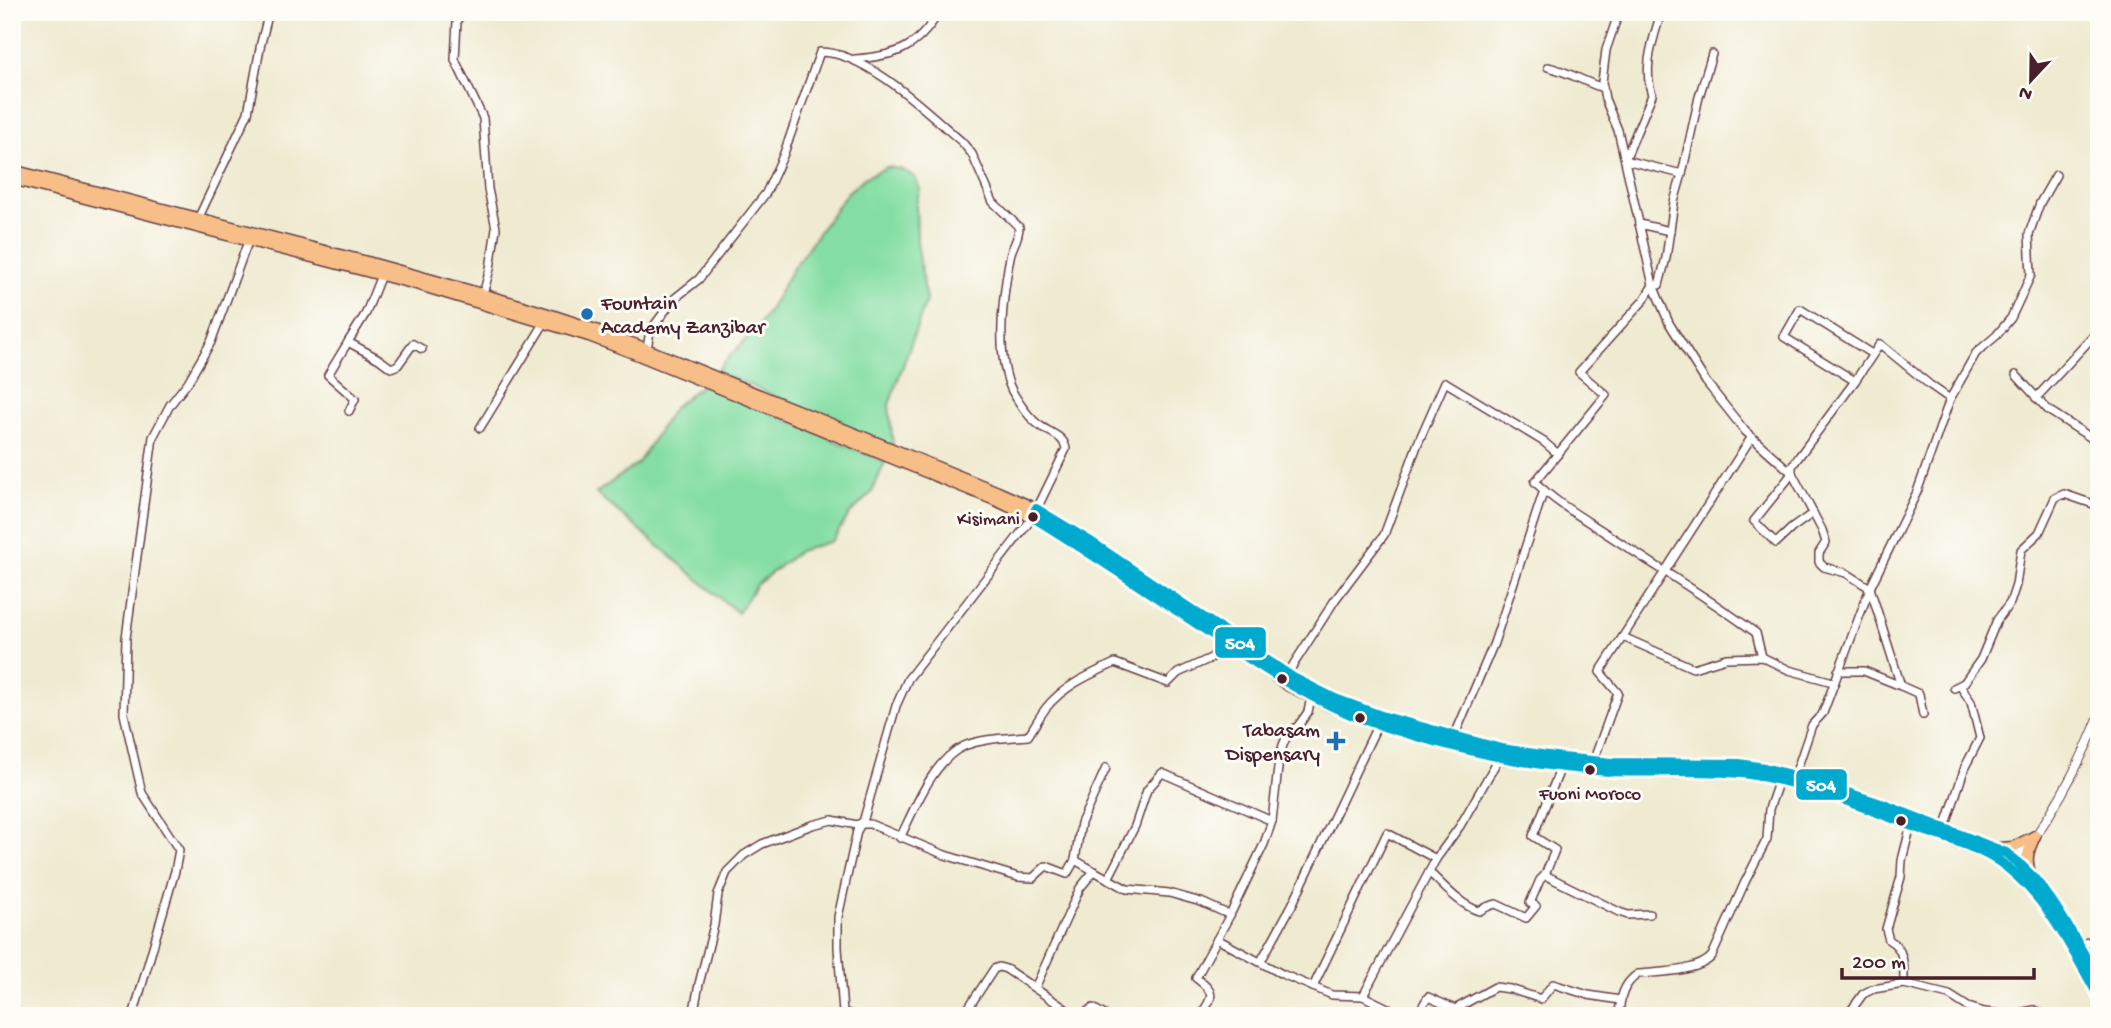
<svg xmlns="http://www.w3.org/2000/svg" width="2111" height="1028" viewBox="0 0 2111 1028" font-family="'Gochi Hand',sans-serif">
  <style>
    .green { fill: #84dea3; stroke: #677e67; stroke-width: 2 }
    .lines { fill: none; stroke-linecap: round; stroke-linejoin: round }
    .minor-casing { stroke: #633d44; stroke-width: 10 }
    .tertiary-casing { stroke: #633d44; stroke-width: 10 }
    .primary-casing { stroke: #633d44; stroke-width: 13 }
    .minor { stroke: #fff; stroke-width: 7 }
    .tertiary { stroke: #fff; stroke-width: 8 }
    .primary { stroke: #f7be88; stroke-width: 10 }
    .bus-1-casing { stroke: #fdfcf7; stroke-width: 16 }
    .bus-1 { stroke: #00a9ce; stroke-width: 10 }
    .poi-dot { fill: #1f6fb2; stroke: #fdfcf7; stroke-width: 2.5 }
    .bus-dot { fill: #4a1f2b; stroke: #fdfcf7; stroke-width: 2.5 }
    .labels { text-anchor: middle; stroke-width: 6; stroke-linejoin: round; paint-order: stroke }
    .bus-label { font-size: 19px; fill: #4a1f2b; stroke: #fdfcf7; text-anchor: end }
    .poi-label { font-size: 21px; fill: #4a1f2b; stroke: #fdfcf7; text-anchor: start }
    .line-badge { stroke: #fdfcf7; stroke-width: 2.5 }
    .badge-label { font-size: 19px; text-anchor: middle; font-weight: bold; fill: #fff }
  </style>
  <rect width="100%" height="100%" fill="#fdfcf7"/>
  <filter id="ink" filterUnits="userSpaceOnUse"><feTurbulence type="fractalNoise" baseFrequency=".0143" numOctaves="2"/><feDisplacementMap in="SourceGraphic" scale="14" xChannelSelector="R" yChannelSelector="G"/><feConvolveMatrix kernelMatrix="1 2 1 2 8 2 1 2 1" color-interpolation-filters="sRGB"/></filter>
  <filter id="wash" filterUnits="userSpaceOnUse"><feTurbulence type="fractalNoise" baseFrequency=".00686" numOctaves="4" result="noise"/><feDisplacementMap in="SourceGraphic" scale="28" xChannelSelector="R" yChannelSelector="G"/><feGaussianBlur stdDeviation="1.57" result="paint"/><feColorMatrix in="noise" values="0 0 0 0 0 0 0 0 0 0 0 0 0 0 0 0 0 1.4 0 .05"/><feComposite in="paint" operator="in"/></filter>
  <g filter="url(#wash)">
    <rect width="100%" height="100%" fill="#efead0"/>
    <g class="green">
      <path d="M887,167l13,2 10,5 6,5 4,11 -4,13 1,39 9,59 -37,104 4,42 -177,-76 40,-42 15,-22 22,-39 54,-75 17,-15z"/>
      <path d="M703,384l182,78 -13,30 -23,23 -17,26 -33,10 -43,34 -18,28 -142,-120 42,-30 36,-56z"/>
    </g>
  </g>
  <g filter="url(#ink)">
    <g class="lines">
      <defs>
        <g id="minor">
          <path d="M462,12l-5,9 -2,39 28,58 5,71 8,39 -6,41 -7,25"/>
          <path d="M1619,12l-13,38 -4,32 3,17 13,31 35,155 16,38 37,59 39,49 47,42 30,57 4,12 -7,11v9l5,5 22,6 24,15 31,98 18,8 4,21"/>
          <path d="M1660,16c-8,27 -17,52 -8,79l-27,65 57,14"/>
          <path d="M1712,54l-13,43 -17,77 -8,28 -8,56 -7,27h-6l-9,15 -65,72 27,23 -71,87c20,20 46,35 69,50 51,34 103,65 152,101l6,24"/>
          <path d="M855,59c41,-3 62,-10 84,-47"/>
          <path d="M1548,67c19,4 36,15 55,21"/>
          <path d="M197,221l51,-108 13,-70 8,-31"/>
          <path d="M1639,224l31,7"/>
          <path d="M348,342l18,-29 15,-38"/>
          <path d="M647,349l3,-18 24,-32 25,-20 67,-86 17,-37 37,-104c47,0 107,60 142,90l10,12 21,48 26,25c0,12 -7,19 -9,30 -7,38 -15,99 2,134 7,12 16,26 27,34 10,8 25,10 27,24l-33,68 -125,162 -12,27 -33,116 -6,3 -25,-5 -20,5 -50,19 -18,11 -17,17 -9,22 -4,31 -15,59 -6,32"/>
          <path d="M2016,375l32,35 51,33"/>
          <path d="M1855,381l-71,-44 16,-28 72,45"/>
          <path d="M2036,398l63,-68"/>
          <path d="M349,411l6,-12 -27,-24 20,-33 31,17 12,9 7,-3 15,-21 9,5"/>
          <path d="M480,428l65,-106"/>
          <path d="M1813,513l-21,15 -16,15 -22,-22 33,-41 5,-7v-7l63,-85 25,-37 50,41 20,14"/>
          <path d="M1623,637l70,31 33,-10 36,-1 27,13 44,12"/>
          <path d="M1838,671h26l37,15"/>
          <path d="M1286,676l49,-76 49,-65 34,-92 27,-61 99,60 14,12"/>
          <path d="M1954,688l10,-5 17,-24 16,-39 13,-17 6,-18 5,-35 18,-17 16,-35 9,-4 35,12"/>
          <path d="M1454,737l40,-94 50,-153"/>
          <path d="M1593,762l25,-69 -18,-21 151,-234"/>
          <path d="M1795,775l17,-50 11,-12 47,-125 47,-96 33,-93 26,-46 20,-17 15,-18 20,-43 -2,-41 11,-31 16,-28"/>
          <path d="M1945,828l20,-61 15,-29 -9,-36 -10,-15"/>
          <path d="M900,838c15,-30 33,-78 64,-92 19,-8 44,-8 64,-10 6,-9 11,-19 18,-28 17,-22 45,-34 69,-45l53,20 10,-10 33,-15 16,-13"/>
          <path d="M1075,860l6,-37 25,-55"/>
          <path d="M1429,872c15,14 31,33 50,39l10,-5 7,-2 30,14 10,-12 -6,-3 10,-23 5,-5 74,37 9,3 21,-1"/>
          <path d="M1545,875l10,-25 -22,-14 28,-69"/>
          <path d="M1108,879l27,-53 12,-36 15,-17 110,48"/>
          <path d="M1217,939l65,35 50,21 31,1 73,-137 24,-33 39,-68"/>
          <path d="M2078,946l21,-9"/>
          <path d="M1261,961l31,-56 86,-181"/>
          <path d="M1904,984c0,-16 1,-36 -15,-44l-3,-11 15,-52 1,-17 9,-35"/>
          <path d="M1313,987l74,-154 49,26"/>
          <path d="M1035,988l45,-100 14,-17 33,18 42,4 32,9 29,13"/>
          <path d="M1363,996l41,20"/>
          <path d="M1456,1009l27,7"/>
          <path d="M133,1016l42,-145 4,-21 -37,-57 -18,-79 2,-76 27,-201 17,-32 18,-23 23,-40 38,-103"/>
          <path d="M855,1016l-12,-4 -5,-64v-31l19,-86 4,-7h9l75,31 73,22 15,1 13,-12 21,8 8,-14 19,11"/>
          <path d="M963,1016l31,-47 5,-2 7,2 70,47"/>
          <path d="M1080,1016l13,-8 13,8"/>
          <path d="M1200,1016c14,-20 16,-23 -4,-38l34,-63 34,-71 8,-23 7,-62 4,-14 5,-12 10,-7 10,-14 3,-15"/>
          <path d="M1409,1016l11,-6 8,-13 27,12 40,-22 15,2 31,10 12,-15 35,11 32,5"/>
          <path d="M1619,1016c1,-18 4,-32 19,-42 21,-2 61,-2 74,-18l33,-74 22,-43 2,-30 10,-29"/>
          <path d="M1847,1016l16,-22 10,-5 31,-5 45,11 19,12 16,5 26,3 24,-5 14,6"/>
        </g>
        <path id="tertiary" d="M2011,862c8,-9 18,-18 26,-28 25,-37 46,-77 62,-118"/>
        <g id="primary">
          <path d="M12,170c120,31 240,61 359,93 90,25 181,49 268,83l359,146 45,20 46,29 204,137 42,21 46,17 120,33 61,9 49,5 128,1c34,4 67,15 100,26 56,18 112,40 167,63 36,19 69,88 90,123"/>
          <path d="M12,179l404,105 173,52 47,18 359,146 44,20 45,28 205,138 42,21 47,17 121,34 62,9 49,4 128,2c33,3 63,13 94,23 40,14 81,29 120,45 20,8 42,14 58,28 38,32 64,84 89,127"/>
          <path d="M1998,848l15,-1 22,-11"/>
          <path d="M2030,872c-5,-14 -1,-23 5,-36"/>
        </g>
      </defs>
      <use href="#minor" class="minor-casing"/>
      <use href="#tertiary" class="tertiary-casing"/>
      <use href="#primary" class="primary-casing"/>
      <use href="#minor" class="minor"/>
      <use href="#tertiary" class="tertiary"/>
      <use href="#primary" class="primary"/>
      <defs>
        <path id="bus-1" d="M2099,981c-27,-45 -50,-97 -93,-128l-125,-49 -79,-26 -38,-10 -25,-4 -128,-1 -49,-5 -61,-9 -120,-33 -46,-17 -42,-21 -204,-137 -53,-32 -3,8c57,35 113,73 169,110 57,38 109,75 175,97 76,24 153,43 233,47 46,2 94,-3 140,3 58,9 114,33 168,54 28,10 66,20 89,39 42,33 66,84 92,129"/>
      </defs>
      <use href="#bus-1" class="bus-1-casing"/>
      <use href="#bus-1" class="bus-1"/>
    </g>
  </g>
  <g class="poi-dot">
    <circle cx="587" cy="314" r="7"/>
    <path d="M1332.5 730.5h7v7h7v7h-7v7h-7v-7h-7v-7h7z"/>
  </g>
  <g class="bus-dot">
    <circle cx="1033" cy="517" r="6"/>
    <circle cx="1282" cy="679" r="6"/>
    <circle cx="1360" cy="718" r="6"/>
    <circle cx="1590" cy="770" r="6"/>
    <circle cx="1901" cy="821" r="6"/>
  </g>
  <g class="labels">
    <g class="bus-label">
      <text x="1020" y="524">Kisimani</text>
      <text x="1590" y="799" text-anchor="middle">Fuoni Moroco</text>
    </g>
    <g class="poi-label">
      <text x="601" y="309">Fountain<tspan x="601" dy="24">Academy Zanzibar</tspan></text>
      <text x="1320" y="736" text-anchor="end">Tabasam<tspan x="1320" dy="24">Dispensary</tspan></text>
    </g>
  </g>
  <g class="line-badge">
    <rect x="1214" y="626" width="53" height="33" rx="7" fill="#00a9ce"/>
    <rect x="1795" y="768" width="53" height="33" rx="7" fill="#00a9ce"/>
  </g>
  <g class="badge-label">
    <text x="1240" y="649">504</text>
    <text x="1821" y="791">504</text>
  </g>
  <rect width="2111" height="1028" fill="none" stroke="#fdfcf7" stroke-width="42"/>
  <g transform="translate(2031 80) rotate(202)" stroke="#fdfcf7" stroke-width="5" paint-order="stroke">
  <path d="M0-5L12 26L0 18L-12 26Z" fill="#4a1f2b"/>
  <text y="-10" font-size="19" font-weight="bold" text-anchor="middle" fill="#4a1f2b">N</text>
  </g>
  <path d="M1842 968v10h192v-10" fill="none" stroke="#4a1f2b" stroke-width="3.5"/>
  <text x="1852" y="968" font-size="21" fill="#4a1f2b" stroke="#fdfcf7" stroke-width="5" paint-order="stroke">200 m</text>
</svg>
